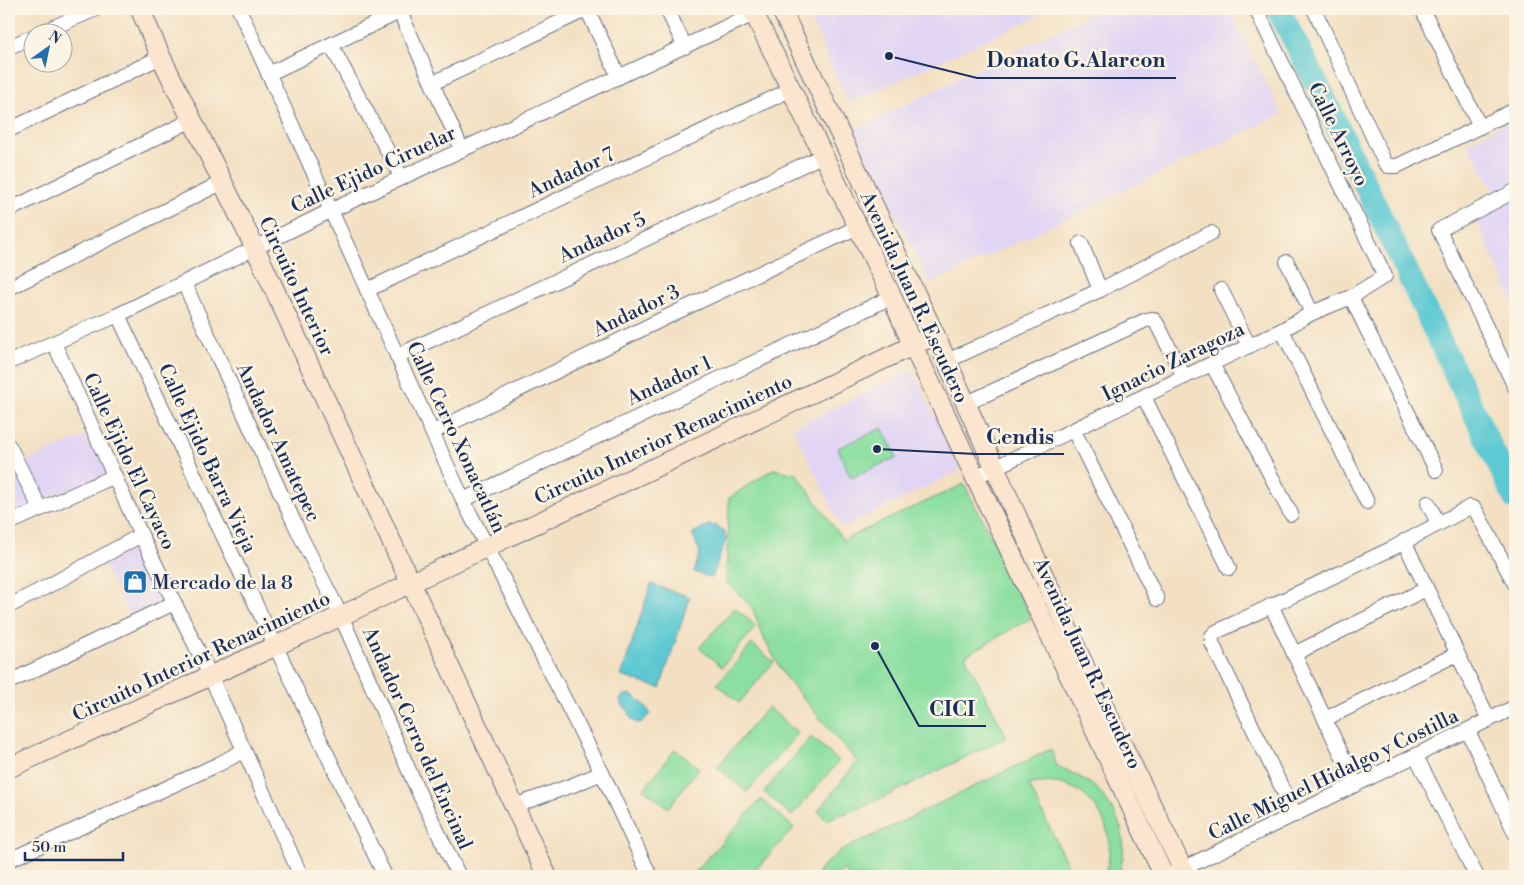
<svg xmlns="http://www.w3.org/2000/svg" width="1524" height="885" viewBox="0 0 1524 885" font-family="'Libre Bodoni',serif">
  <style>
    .built { fill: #e1d4f4 }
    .green { fill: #8cdfa1; stroke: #548780 }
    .water { fill: #5dc9d3; stroke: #3c7c98 }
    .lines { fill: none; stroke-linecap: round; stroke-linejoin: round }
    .river { stroke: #5dc9d3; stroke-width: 24 }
    .street-casing { stroke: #676d81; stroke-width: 16 }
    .secondary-casing { stroke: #676d81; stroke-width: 21 }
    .street { stroke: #fff; stroke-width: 14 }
    .secondary { stroke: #fce5cf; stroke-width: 19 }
    .labels { text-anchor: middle; stroke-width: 5; stroke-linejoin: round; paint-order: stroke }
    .street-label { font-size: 20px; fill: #1b2f5e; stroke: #fcf5e5 }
    .poi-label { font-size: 20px; fill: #1b2f5e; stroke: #fcf5e5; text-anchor: start }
    .leader { fill: none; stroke: #1b2f5e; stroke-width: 2 }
    .callout-dot { fill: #1b2f5e; stroke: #fcf5e5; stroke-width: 2 }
    .callout-label { font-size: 21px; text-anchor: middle; font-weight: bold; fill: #1b2f5e; stroke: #fcf5e5; stroke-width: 5; stroke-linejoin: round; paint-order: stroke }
  </style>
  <rect width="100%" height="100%" fill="#fcf5e5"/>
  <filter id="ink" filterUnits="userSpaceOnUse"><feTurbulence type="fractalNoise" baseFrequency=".02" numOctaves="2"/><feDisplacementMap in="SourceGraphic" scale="10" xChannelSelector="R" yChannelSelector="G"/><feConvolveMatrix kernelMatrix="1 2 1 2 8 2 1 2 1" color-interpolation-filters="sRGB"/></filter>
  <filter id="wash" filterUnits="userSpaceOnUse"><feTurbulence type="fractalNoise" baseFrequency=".0096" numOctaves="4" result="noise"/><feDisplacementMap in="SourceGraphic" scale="20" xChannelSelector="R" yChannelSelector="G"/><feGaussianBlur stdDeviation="1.12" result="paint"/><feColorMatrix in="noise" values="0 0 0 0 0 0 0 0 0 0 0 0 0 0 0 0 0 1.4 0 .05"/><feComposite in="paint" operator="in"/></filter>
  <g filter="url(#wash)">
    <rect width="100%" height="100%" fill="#f3e0c2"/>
    <g class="built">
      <path d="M805,9h248l-204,94z"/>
      <path d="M1101,9h128l53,105 -352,170 -76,-154z"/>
      <path d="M1515,118v70l-17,9 -30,-54z"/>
      <path d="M1515,193v114l-42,-94z"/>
      <path d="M912,370l49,100 -119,58 -49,-100z"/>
      <path d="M91,434l17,39 -64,27 -17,-39z"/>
      <path d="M9,453l25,53 -25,13z"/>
      <path d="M139,547l27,52 -35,18 -27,-52z"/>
    </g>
    <g class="green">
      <path d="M882,428l15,29 -46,21 -13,-30z"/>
      <path d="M773,469l24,5 46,66 121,-56 39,75 28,59 -66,38 42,81 -139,68 -42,15 -8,-9 39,-49 -71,-84 -21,-37 -13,-34 -26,-25 3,-84z"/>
      <path d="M735,608l21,18 -34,41 -23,-19z"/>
      <path d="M752,644l22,18 -35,41 -22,-19z"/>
      <path d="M768,707l30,26 -51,59 -30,-25z"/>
      <path d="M811,737l28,24 -47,55 -28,-24z"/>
      <path d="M675,749l24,19 -31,40 -24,-19z"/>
      <path d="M1051,749l6,17c14,6 26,12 38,21 5,4 9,10 12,15 17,22 22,49 10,74h-14c17,-32 -1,-78 -35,-90 -13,-5 -26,-4 -39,-1l44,91h-225l-4,-7 -7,7h-21l6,-9 17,-15z"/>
      <path d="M761,799l33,29 -44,48h-59z"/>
    </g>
    <g class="water">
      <path d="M709,525l8,1 7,5 2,8 -14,39 -18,-6 6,-20 -7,-16v-3z"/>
      <path d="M651,584l39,13 -30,91 -39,-12z"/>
      <path d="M630,694c9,6 16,10 20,20l-8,8 -5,1 -5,-3 -4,-10 -7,-6 -1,-4 3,-4z"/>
    </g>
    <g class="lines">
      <path class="river" d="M1278,9l41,79 196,410"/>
    </g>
  </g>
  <g filter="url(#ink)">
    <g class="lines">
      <defs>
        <g id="street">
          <path d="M239,9l224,491 139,273 48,103"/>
          <path d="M587,9l32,68"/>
          <path d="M667,9l18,38"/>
          <path d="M1314,9l70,152 4,5h9l118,-56"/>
          <path d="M1422,9l58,118"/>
          <path d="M400,12l62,138"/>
          <path d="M42,32l54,-23"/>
          <path d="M331,45l71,133"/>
          <path d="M9,47l23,-10"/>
          <path d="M268,74l138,-65"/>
          <path d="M433,83l154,-74"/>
          <path d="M9,130l152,-73"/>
          <path d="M1515,191l-76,39 76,157"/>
          <path d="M9,210l183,-90"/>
          <path d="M1081,243l19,47"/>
          <path d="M1287,262l25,51"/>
          <path d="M184,283l115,250 42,83 77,175 41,85"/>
          <path d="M9,288l214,-106"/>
          <path d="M367,290l425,-201"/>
          <path d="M1221,290l28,56"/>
          <path d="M1351,297l85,173"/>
          <path d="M118,315l267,561"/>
          <path d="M1282,330l85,172"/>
          <path d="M54,343l87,192 69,140 91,201"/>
          <path d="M397,356l427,-201"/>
          <path d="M947,361l153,-71 111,-57"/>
          <path d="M9,362l109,-47 212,-104 424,-197"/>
          <path d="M1212,364l79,150"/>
          <path d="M1144,397l85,171"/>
          <path d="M965,404l181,-84 7,-1 4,5 27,53"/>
          <path d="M1074,431l83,168"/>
          <path d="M433,432l250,-123 175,-82"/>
          <path d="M9,446l31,62"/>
          <path d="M975,477l307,-147 30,-17 39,-16 34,-21 -129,-267"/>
          <path d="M463,500l429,-203"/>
          <path d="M1428,503l10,20"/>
          <path d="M9,523l106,-47"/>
          <path d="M1404,541l85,179"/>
          <path d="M1271,605l85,180"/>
          <path d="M9,606l45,-23 87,-48"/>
          <path d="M1294,654l132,-65"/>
          <path d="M9,682l165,-79"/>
          <path d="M1325,719l132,-65"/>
          <path d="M1468,731l47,102"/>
          <path d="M1416,756l60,119"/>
          <path d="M514,806l59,-21 29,-12"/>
          <path d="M1295,815l-83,-172v-7l4,-4 177,-84 77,-41 5,2 40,75"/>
          <path d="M9,860l210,-96 24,-13"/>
          <path d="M1168,876l347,-169"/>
        </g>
        <g id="secondary">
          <path d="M140,9l21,48 94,191 292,628"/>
          <path d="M752,9l140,288 21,49 251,530"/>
          <path d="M781,9l154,326 153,339 98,202"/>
          <path d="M9,768l332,-152 594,-281"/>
        </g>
      </defs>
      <use href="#street" class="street-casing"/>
      <use href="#secondary" class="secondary-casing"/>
      <use href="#street" class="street"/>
      <use href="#secondary" class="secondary"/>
    </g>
  </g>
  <defs>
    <symbol id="shop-square" viewBox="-11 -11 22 22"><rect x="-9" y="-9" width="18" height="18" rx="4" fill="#1f6fb2" stroke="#fcf5e5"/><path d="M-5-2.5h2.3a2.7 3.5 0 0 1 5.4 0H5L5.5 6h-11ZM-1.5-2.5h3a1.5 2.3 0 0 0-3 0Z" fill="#fff"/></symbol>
  </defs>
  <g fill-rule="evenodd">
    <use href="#shop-square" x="121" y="568" width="28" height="28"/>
  </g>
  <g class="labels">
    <g class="street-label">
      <text transform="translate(1339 134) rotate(64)" y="7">Calle Arroyo</text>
      <text transform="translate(373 169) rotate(-25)" y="7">Calle Ejido Ciruelar</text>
      <text transform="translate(571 172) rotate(-25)" y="7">Andador 7</text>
      <text transform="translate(602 237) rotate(-25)" y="7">Andador 5</text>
      <text transform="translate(297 286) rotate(65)" y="7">Circuito Interior</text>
      <text transform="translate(915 297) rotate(65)" y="7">Avenida Juan R. Escudero</text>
      <text transform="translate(636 310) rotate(-26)" y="7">Andador 3</text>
      <text transform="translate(1173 361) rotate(-26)" y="7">Ignacio Zaragoza</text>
      <text transform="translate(669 380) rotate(-25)" y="7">Andador 1</text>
      <text transform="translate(457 437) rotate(65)" y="7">Calle Cerro Xonacatlán</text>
      <text transform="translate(663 439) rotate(-25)" y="7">Circuito Interior Renacimiento</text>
      <text transform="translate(279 442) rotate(65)" y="7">Andador Amatepec</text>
      <text transform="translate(208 458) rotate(65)" y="7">Calle Ejido Barra Vieja</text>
      <text transform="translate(130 461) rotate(65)" y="7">Calle Ejido El Cayaco</text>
      <text transform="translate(201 656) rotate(-25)" y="7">Circuito Interior Renacimiento</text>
      <text transform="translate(1088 663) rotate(65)" y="7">Avenida Juan R. Escudero</text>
      <text transform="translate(418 738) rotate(66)" y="7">Andador Cerro del Encinal</text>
      <text transform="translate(1333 774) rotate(-26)" y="7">Calle Miguel Hidalgo y Costilla</text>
    </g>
    <g class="poi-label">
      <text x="152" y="589">Mercado de la 8</text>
    </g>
  </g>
  <path class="leader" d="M889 56L977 78H1176M877 449L976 454H1064M875 646L919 726H986"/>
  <g class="callout-dot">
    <circle cx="889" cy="56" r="5"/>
    <circle cx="877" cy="449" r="5"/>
    <circle cx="875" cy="646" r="5"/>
  </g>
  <g class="callout-label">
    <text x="1076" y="67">Donato G.Alarcon</text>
    <text x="1020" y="444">Cendis</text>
    <text x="952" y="716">CICI</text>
  </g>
  <rect width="1524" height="885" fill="none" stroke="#fcf5e5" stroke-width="30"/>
  <g transform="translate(48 48) rotate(33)"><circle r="24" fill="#fcf5e5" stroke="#a2a6af"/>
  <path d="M0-4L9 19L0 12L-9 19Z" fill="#1f6fb2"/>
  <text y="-8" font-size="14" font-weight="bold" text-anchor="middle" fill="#1b2f5e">N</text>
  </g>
  <path d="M25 852v8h98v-8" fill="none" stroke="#1b2f5e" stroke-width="2.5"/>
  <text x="32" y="852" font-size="15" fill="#1b2f5e" stroke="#fcf5e5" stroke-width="4" paint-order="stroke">50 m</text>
</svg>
